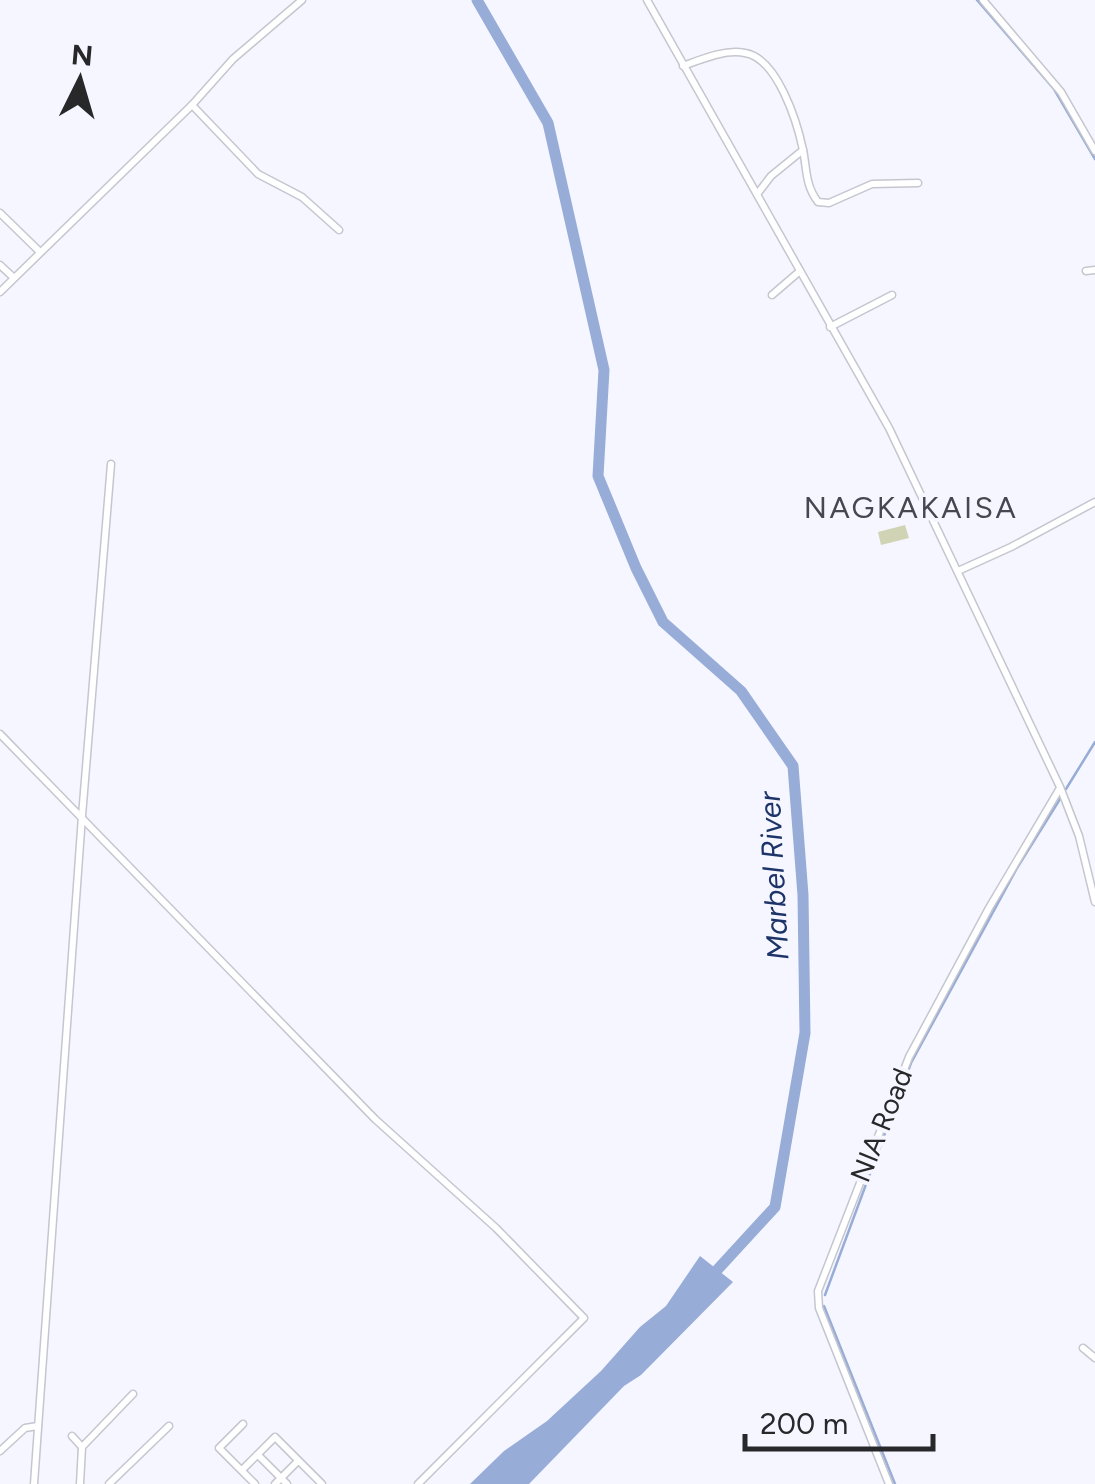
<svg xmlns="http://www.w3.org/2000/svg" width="1095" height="1484" viewBox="0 0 1095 1484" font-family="Figtree,sans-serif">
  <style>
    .green { fill: #d1d3b5 }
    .water { fill: #97acd7 }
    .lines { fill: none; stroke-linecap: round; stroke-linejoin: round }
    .stream { stroke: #97acd7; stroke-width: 2.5 }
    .river { stroke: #97acd7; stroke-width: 11 }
    .street-casing { stroke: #c5c6ce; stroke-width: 9 }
    .street { stroke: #fff; stroke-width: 6 }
    .labels { text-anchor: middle; stroke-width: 8; stroke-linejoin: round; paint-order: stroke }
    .street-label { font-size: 28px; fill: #28282b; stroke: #f5f6ff }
    .neighbourhood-label { font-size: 30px; letter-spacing: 2.5px; fill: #47484f; stroke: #f5f6ff }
    .water-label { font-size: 30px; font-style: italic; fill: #1d3468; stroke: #f5f6ff }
  </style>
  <rect width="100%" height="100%" fill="#f5f6ff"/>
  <path class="green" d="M905,525l4,13 -28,7 -3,-13z"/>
  <path class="water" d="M700,1256l33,26 -92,93 -17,11 -95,98h-59l34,-33 43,-30 54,-50 39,-44 26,-21z"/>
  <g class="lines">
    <g class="stream">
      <path d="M977,0l77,89 41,70"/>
      <path d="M1066,789l29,-47"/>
      <path d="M825,1295l86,-232 106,-195 43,-69"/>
      <path d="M824,1306l71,178"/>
    </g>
    <path class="river" d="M477,0l71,123 56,247 -6,106 38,92 27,54 78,69 52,75 10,129 2,138 -30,174 -68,74"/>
    <defs>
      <g id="street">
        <path d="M647,0l242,428 171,359 19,49 16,66"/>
        <path d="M983,0l78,92 34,59"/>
        <path d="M683,66c19,-7 42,-17 62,-13 32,5 52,68 58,97 4,19 2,35 15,52l11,1 43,-19 46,-1"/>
        <path d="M192,105l66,69 44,23 37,33"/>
        <path d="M758,193l13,-17 32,-26"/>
        <path d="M0,213l40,39"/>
        <path d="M0,265l14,13"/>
        <path d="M1086,271l9,-1"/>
        <path d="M0,292l192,-187 41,-46 69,-59"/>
        <path d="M772,295l28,-24"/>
        <path d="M830,327l62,-32"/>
        <path d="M958,571l53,-24 84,-45"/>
        <path d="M0,734l375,385 121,109 88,90 -166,166"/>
        <path d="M1083,1348l12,10"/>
        <path d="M243,1424l-24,24 36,36"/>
        <path d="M72,1436l10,11"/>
        <path d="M0,1451l25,-23 13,-2"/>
        <path d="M258,1455l29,29"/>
        <path d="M242,1470l33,-33 47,47"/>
        <path d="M34,1484l48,-668 29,-352"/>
        <path d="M80,1484l2,-37 51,-53"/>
        <path d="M109,1484l60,-58"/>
        <path d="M275,1484l23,-23"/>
        <path d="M889,1484l-70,-176 -1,-17 91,-234 80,-149 71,-120"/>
      </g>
    </defs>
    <use href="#street" class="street-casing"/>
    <use href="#street" class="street"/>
  </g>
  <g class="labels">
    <g class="street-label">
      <text transform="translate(881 1125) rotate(-68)" y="10">NIA Road</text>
    </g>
    <g class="neighbourhood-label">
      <text x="911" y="518">NAGKAKAISA</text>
    </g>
    <g class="water-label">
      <text transform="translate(774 876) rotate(-93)" y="10">Marbel River</text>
    </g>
  </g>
  <g transform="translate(80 80) rotate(5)" stroke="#f5f6ff" stroke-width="8" paint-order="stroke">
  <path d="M0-8L18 38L0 25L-18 38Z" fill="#28282b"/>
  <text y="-15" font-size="28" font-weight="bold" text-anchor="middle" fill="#28282b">N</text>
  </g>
  <path d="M745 1434v15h188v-15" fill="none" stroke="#28282b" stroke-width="5"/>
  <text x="760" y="1434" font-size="30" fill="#28282b" stroke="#f5f6ff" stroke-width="8" paint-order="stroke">200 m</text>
</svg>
